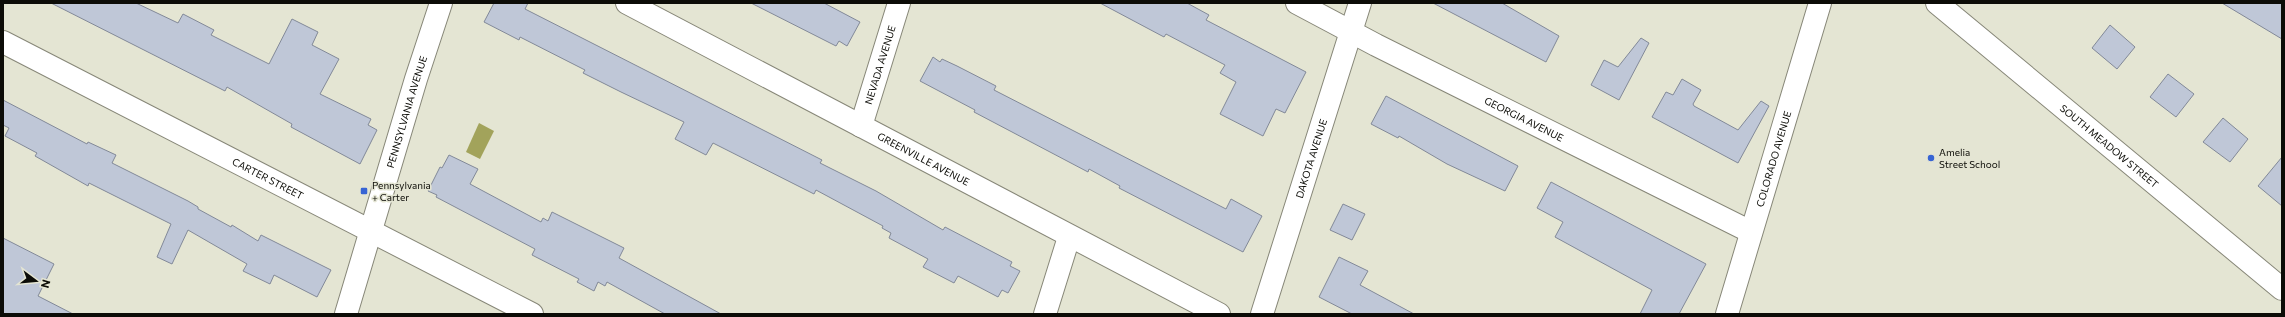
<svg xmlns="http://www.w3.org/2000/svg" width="2285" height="317" viewBox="0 0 2285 317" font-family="Commissioner,sans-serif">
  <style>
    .water { fill: #a2a35b }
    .building { fill: #bfc7d7; stroke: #828998 }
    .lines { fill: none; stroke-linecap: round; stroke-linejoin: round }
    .minor-casing { stroke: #878778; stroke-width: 24 }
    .tertiary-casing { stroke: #878778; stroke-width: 24 }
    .minor { stroke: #fff; stroke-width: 22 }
    .tertiary { stroke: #fff; stroke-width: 22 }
    .poi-dot { fill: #3764d4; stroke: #e4e5d3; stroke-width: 1.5 }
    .labels { text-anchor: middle; stroke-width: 3; stroke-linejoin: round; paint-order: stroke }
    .street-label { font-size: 10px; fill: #0c0c07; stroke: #e4e5d3 }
    .poi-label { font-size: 10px; fill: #0c0c07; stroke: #e4e5d3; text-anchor: start }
  </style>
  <rect width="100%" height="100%" fill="#e4e5d3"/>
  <path class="water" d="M479,123l15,8 -14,28 -14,-7z"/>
  <g class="building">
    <path d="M51,3h85l42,20 5,-9 31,16 -3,5 58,29 23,-45 26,13 -6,13 27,14 -19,35 51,25 -3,6 9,5 -17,34 -69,-37 1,-3 -65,-37 -2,4z"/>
    <path d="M494,3h34l-3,6 297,151 -2,3 56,28 67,39 2,-3 67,35 -2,4 10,5 -12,22 -6,-3 -4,7 -40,-21 -4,7 -31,-16 5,-8 -39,-21 2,-5 -9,-5 1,-2 -67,-36 -2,4 -101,-51 -7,12 -31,-16 9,-17 -63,-30 -38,-19 2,-3 -65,-33 -1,3 -35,-18z"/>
    <path d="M751,3h73l36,19 -13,24 -8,-5 -3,5z"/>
    <path d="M1100,3h87l22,12 -3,5 100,52 -21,41 -9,-4 -13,27 -43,-22 16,-32 -16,-9 5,-8 -59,-31 -2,3z"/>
    <path d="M1433,3h69l57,33 -13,26z"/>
    <path d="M2222,3h60v36z"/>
    <path d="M2110,25l25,22 -18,22 -25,-21z"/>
    <path d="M1641,38l8,5 -30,57 -28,-15 13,-25 14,7z"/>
    <path d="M933,57l7,5 2,-3 15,7 39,20 -2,4 232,119 5,-10 31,17 -19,36 -124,-64 1,-2 -31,-17 -1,3 -114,-60 1,-2 -55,-29z"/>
    <path d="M2168,74l26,20 -18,23 -26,-20z"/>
    <path d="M1682,79l19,11 -8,14 1,2 44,24 23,-29 8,5 -31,57 -86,-46 14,-25 7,3z"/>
    <path d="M1386,96l132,70 -13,25 -58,-27 -48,-28 -1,2 -27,-14z"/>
    <path d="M3,100l84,44 1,-2 28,13 -4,8 76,38 10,6v2l33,18 1,-2 26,16 3,-6 70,35 -14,27 -43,-22 -4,9 -27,-13 4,-7 -59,-34 -16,34 -15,-7 14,-33 -82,-41 -1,3 -53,-30 2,-3 -32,-17 4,-8 -6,-3z"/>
    <path d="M2223,118l25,21 -18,23 -27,-20z"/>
    <path d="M449,155l29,14 -8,15 71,38 2,-4 5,3 4,-9 72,36 -5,10 102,56h-56l-58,-32 -2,4 -7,-4 -4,9 -17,-9 2,-3 -47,-24 3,-6 -99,-52 1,-2 -9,-4 12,-24 2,1z"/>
    <path d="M2282,157v49l-24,-20z"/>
    <path d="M1551,182l155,82 -27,50h-39l12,-24 -97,-53 8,-15 -26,-14z"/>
    <path d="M1343,204l22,10 -13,26 -22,-10z"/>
    <path d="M3,238l51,26 -16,32 35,18h-70z"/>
    <path d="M1339,257l29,14 -8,14 54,29h-62l-33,-17z"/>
  </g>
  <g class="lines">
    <defs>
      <g id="minor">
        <path id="s1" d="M627,3l592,311"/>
        <path id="s2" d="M1297,3l79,42 375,187"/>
        <path id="s3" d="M3,42l529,272"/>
        <path id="s4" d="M861,126l38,-123"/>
        <path id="s5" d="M346,314l70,-235 25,-76"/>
        <path d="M1045,314l24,-77"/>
        <path id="s6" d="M1262,314l98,-311"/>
      </g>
      <g id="tertiary">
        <path id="s7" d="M1937,3l345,286"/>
        <path id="s8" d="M1727,314l93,-311"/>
      </g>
    </defs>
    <use href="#minor" class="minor-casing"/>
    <use href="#tertiary" class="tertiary-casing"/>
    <use href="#minor" class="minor"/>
    <use href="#tertiary" class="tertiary"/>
  </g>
  <g class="poi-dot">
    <circle cx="1931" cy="158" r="4"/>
    <rect x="360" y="187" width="8" height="8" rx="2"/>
  </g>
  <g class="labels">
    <g class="street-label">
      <text dy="4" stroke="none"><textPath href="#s4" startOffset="64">NEVADA AVENUE</textPath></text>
      <text dy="4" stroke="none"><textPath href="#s5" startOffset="211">PENNSYLVANIA AVENUE</textPath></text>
      <text dy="4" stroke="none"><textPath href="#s2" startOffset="255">GEORGIA AVENUE</textPath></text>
      <text dy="4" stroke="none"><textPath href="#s7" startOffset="224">SOUTH MEADOW STREET</textPath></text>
      <text dy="4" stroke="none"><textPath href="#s6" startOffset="163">DAKOTA AVENUE</textPath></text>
      <text dy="4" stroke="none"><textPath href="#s8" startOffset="162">COLORADO AVENUE</textPath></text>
      <text dy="4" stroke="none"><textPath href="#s1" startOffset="335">GREENVILLE AVENUE</textPath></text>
      <text dy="4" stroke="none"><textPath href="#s3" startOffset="298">CARTER STREET</textPath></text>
    </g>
    <g class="poi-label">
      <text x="1939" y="156">Amelia<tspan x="1939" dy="12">Street School</tspan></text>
      <text x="372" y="189">Pennsylvania<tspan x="372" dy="12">+ Carter</tspan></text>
    </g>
  </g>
  <rect width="2285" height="317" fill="none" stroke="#0c0c07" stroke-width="8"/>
  <g transform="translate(36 281) rotate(106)" stroke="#e4e5d3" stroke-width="3" paint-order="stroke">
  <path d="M0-3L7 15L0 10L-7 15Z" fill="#0c0c07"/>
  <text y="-6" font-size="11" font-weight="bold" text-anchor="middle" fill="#0c0c07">N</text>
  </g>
</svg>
